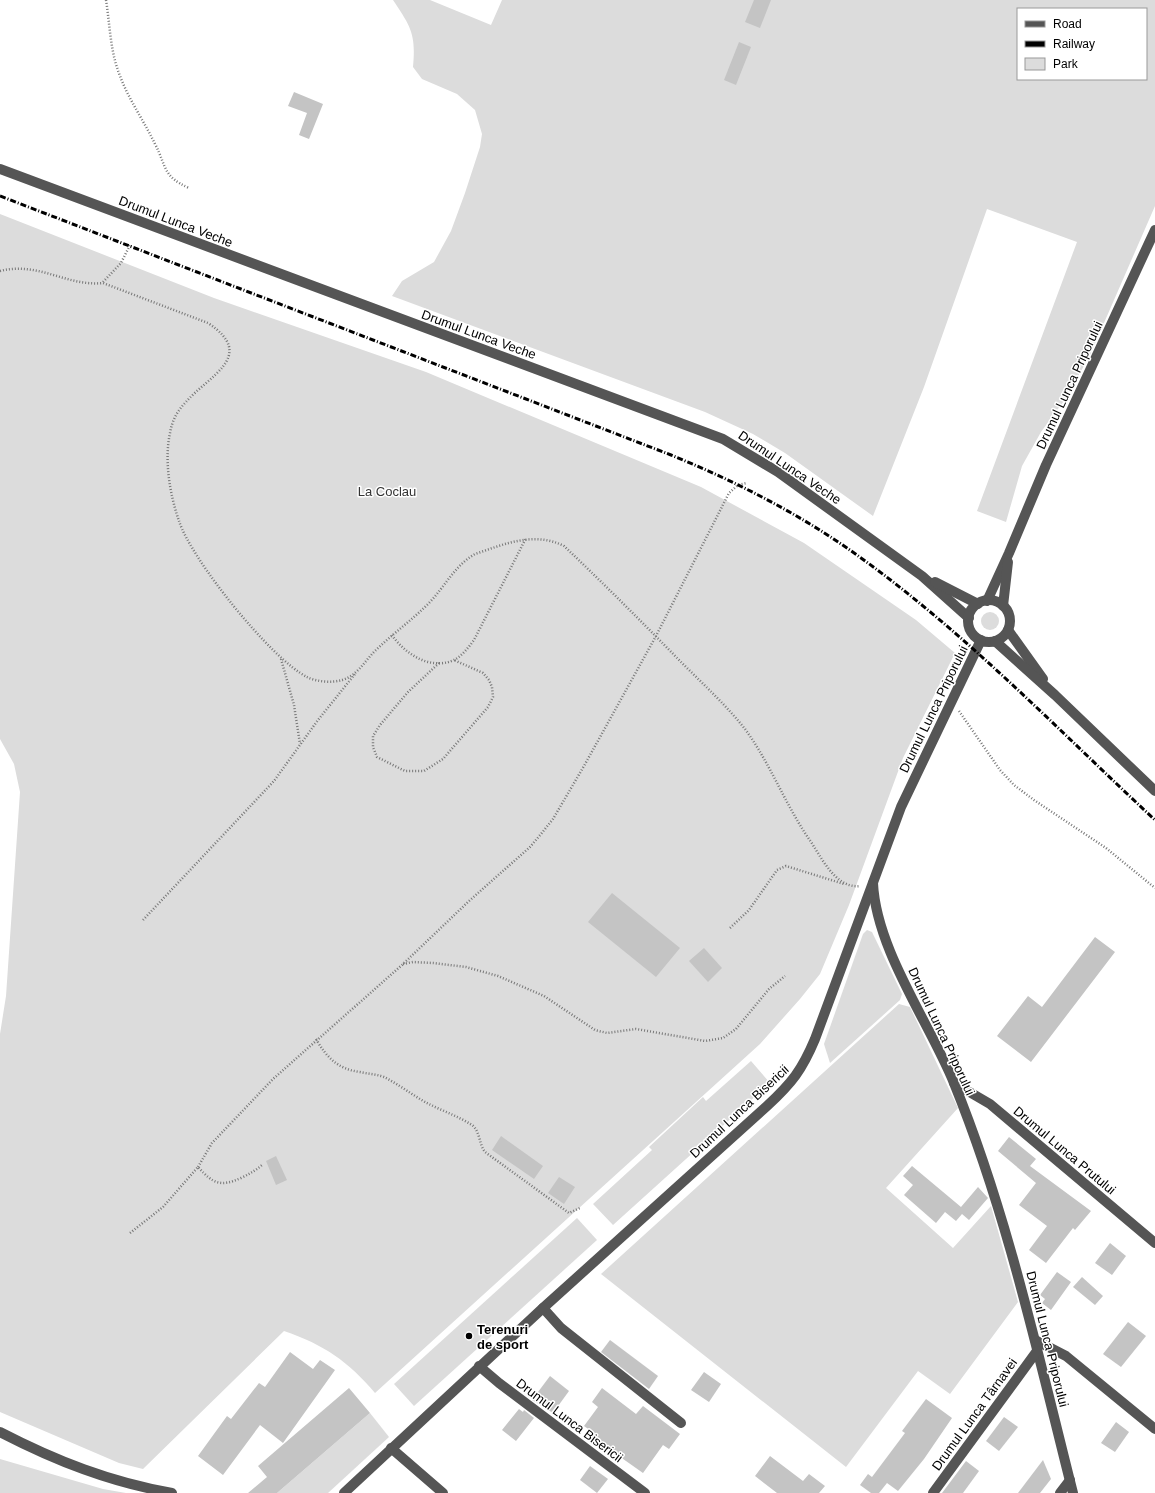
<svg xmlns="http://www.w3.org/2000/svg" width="1155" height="1493" viewBox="0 0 1155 1493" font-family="Helvetica,sans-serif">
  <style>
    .green { fill: #dcdcdc; fill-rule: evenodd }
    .building { fill: #c4c4c4 }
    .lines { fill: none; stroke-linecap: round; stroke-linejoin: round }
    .path { stroke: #777; stroke-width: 2.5; stroke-dasharray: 1 2; stroke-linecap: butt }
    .minor { stroke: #555; stroke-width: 10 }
    .rail { stroke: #000; stroke-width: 3; stroke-dasharray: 6 2 1 2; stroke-linecap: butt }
    .poi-dot { fill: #000; stroke: #fff; stroke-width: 1.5 }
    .labels { text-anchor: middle; stroke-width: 3; stroke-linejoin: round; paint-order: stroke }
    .street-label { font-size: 13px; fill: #000; stroke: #fff }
    .park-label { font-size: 13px; fill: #333; stroke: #fff }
    .poi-label { font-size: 13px; font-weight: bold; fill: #000; stroke: #fff; text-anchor: start }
  </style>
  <rect width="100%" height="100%" fill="#fff"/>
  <g class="green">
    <path d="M393,0h37l61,25 11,-25h653v206l-65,149 -24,43 -25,34 -19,34 -16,56 -29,-11 100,-269 -90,-33 -63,178 -51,129 -88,-63 -32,-19 -48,-22 -313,-116 10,-15 32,-19 17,-31 14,-38 15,-46 2,-13 -7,-24 -18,-16 -35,-15 -9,-12c3,-33 -2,-40 -20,-67zM1018,9h128v70h-128z"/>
    <path d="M0,214l214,84 212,74 275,115 103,56 112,77 39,33 -52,105 -54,147 -29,69 -20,25 -40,45 -385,349c-26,-31 -52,-49 -91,-62l-141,138 -24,-6 -119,-51v-378l6,-38 14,-204 -6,-28 -14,-25z"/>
    <circle cx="990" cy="621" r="9"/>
    <path d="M867,930l5,2 30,62 -2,6 -70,63 -6,-19 39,-110z"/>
    <path d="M899,1004l11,3 48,101 -72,80 67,60 38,-42 27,96 -68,92 -32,-23 -72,96 -245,-193z"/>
    <path d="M751,1061l19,22 -157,142 -20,-21 59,-54 -3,-3 54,-50 3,4z"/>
    <path d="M577,1218l20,22 -183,166 -20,-22z"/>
    <path d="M370,1413l19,24 -61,56h-51z"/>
    <path d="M0,1459l103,30 23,4h-126z"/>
  </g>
  <g class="building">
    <path d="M754,0h17l-11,28 -15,-6z"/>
    <path d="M739,42l12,5 -15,38 -12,-5z"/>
    <path d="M294,92l29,12 -14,35 -10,-4 8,-22 -19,-7z"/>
    <path d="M612,893l68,55 -24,29 -68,-55z"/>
    <path d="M1095,937l20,15 -84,110 -34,-26 31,-40 14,11z"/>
    <path d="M704,948l18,20 -14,14 -19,-21z"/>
    <path d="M501,1136l42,30 -9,13 -42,-29z"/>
    <path d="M1009,1137l27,22 -6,7 61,45 -16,19 -2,-2 -27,35 -17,-13 18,-24 -28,-21 17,-22 -38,-32z"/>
    <path d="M276,1156l11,24 -11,5 -10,-24z"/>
    <path d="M912,1166l49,41 17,-20 10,11 -19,22 -7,-6 -6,7 -11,-9 -9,11 -32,-28 9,-10 -10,-9z"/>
    <path d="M559,1177l16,10 -11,17 -16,-11z"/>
    <path d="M1110,1243l16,13 -14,19 -17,-12z"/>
    <path d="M1057,1272l14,10 -20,28 -9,-7 3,-4 -5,-4z"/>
    <path d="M1082,1277l21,19 -8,9 -22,-18z"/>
    <path d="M1128,1322l18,14 -25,31 -18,-13z"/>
    <path d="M610,1340l48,36 -9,13 -48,-37z"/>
    <path d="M290,1352l23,17 7,-9 15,10 -52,73 -23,-18 -37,50 -25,-19 29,-40 4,3 28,-36 6,4z"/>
    <path d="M704,1372l17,12 -12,18 -18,-12z"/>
    <path d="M550,1376l19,15 -16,22 -21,-13z"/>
    <path d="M349,1388l21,25 -93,80h-29l19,-16 -9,-11z"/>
    <path d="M602,1388l34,26 7,-8 37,28 -11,15 -6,-4 -20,28 -34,-24 -3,4 -17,-13 5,-7 -10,-7 14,-19 -6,-5z"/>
    <path d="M926,1399l26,19 -28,41 -26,32 -11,-8 -8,10h-8l-11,-8 8,-11 4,3 33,-44 -3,-2z"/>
    <path d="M519,1409l4,3 1,-2 10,8 -18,23 -14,-11z"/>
    <path d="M1004,1417l14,10 -19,24 -13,-10z"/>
    <path d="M1116,1422l13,10 -14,20 -14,-9z"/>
    <path d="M770,1456l33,25 6,-7 16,12 -6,7h-42l-22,-17z"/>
    <path d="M1043,1460l8,19 -11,14h-22z"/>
    <path d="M966,1461l13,10 -16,22h-21z"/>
    <path d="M590,1466l18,13 -11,14 -17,-13z"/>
  </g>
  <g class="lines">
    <g class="path">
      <path d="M106,0c4,25 4,51 14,76 9,24 24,45 35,68 12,23 7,32 34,44"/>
      <path d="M0,271c39,-10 67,16 103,12l105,40c50,33 0,53 -22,79 -9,9 -14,19 -16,31 -6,28 0,62 9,88 12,38 92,138 128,156 10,5 25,6 35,3 15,-4 22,-18 32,-28 17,-17 37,-31 54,-48 17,-17 26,-38 47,-50 30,-10 59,-23 89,-8 39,37 78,76 116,115 22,22 46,44 65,68 25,34 40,75 64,110 12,17 26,50 51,47"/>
      <path d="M103,282l18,-19 9,-18"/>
      <path d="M392,635c12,18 38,36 62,25 8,-4 14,-12 20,-20l52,-102"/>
      <path d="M281,659l13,46 6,39"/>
      <path d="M439,663l-31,29 -28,33 -7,11v11l4,10 28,14h19l19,-12 45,-52 5,-10 -1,-10 -3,-7 -6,-7 -29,-13"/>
      <path d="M959,711l41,59 14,15 20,15 72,48 49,40"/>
      <path d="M143,920l131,-139 44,-61 37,-46"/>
      <path d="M730,928l19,-18 28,-40 9,-4 58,18"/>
      <path d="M403,964l10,-2 20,1 33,4 32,9 46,20 51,34 12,3 29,-4 69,12 18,-3 13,-9 33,-40 16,-13"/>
      <path d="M316,1039c11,19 22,30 44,33 8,2 16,2 24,5 14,7 27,17 41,25 15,8 33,14 47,23 8,6 7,19 13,27l84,61 11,-5"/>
      <path d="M198,1167l14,-24 61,-64 129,-114 67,-64 61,-54 11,-13 12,-15 31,-53 72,-130 73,-143 9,-8 9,-2"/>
      <path d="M130,1233l33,-26 35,-40c15,17 23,20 43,11 8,-4 14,-7 21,-13"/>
    </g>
    <g class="minor">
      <path d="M0,169l723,270 55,33 144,104 47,42"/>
      <path d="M935,582l43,22"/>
      <circle cx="989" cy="621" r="21"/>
      <path d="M987,601l22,-48 37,-88 109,-235"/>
      <path d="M1003,606l5,-44"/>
      <path d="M1008,630l35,49"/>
      <path d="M995,641l60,54 100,96"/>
      <path d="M873,883c3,66 56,139 81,200 54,133 84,272 119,410"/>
      <path d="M954,1083l36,21 165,139"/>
      <path d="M543,1308l18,20 120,95"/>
      <path d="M1035,1340l31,16 89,73"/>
      <path d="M479,1366l20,17 146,110"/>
      <path d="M0,1432c56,29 110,50 172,61"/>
      <path d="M391,1448l52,45"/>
      <path d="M344,1493l199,-185 224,-202c25,-23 35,-36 48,-67l86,-232 80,-167"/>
      <path d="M933,1493l104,-142"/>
      <path d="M1060,1493l10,-13"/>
    </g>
    <path class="rail" d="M0,196l671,259c61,25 121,55 176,93 112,78 208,179 308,272"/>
  </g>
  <circle class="poi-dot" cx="469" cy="1336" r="4"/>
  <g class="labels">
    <g class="street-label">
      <text transform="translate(176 221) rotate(21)" y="5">Drumul Lunca Veche</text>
      <text transform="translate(479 334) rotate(20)" y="5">Drumul Lunca Veche</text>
      <text transform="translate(1069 385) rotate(-65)" y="5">Drumul Lunca Priporului</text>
      <text transform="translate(790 467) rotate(34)" y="5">Drumul Lunca Veche</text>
      <text transform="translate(933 709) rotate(-64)" y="5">Drumul Lunca Priporului</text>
      <text transform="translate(942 1031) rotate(65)" y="5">Drumul Lunca Priporului</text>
      <text transform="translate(739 1111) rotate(-43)" y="5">Drumul Lunca Bisericii</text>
      <text transform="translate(1065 1150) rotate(40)" y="5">Drumul Lunca Prutului</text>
      <text transform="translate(1048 1339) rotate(76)" y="5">Drumul Lunca Priporului</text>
      <text transform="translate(974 1414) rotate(-54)" y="5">Drumul Lunca Târnavei</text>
      <text transform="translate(570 1420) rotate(37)" y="5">Drumul Lunca Bisericii</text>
    </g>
    <g class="park-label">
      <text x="387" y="496">La Coclau</text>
    </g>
    <g class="poi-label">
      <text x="477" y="1334">Terenuri<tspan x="477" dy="15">de sport</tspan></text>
    </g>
  </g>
  <rect x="1017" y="8" width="130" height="72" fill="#ffffff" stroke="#999999"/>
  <rect x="1025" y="21" width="20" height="6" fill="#555555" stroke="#999999"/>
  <text x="1053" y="28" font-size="12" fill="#000000">Road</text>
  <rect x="1025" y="41" width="20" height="6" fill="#000000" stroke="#999999"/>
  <text x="1053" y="48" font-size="12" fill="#000000">Railway</text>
  <rect x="1025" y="58" width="20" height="12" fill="#dcdcdc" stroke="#999999"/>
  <text x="1053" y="68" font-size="12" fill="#000000">Park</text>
</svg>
